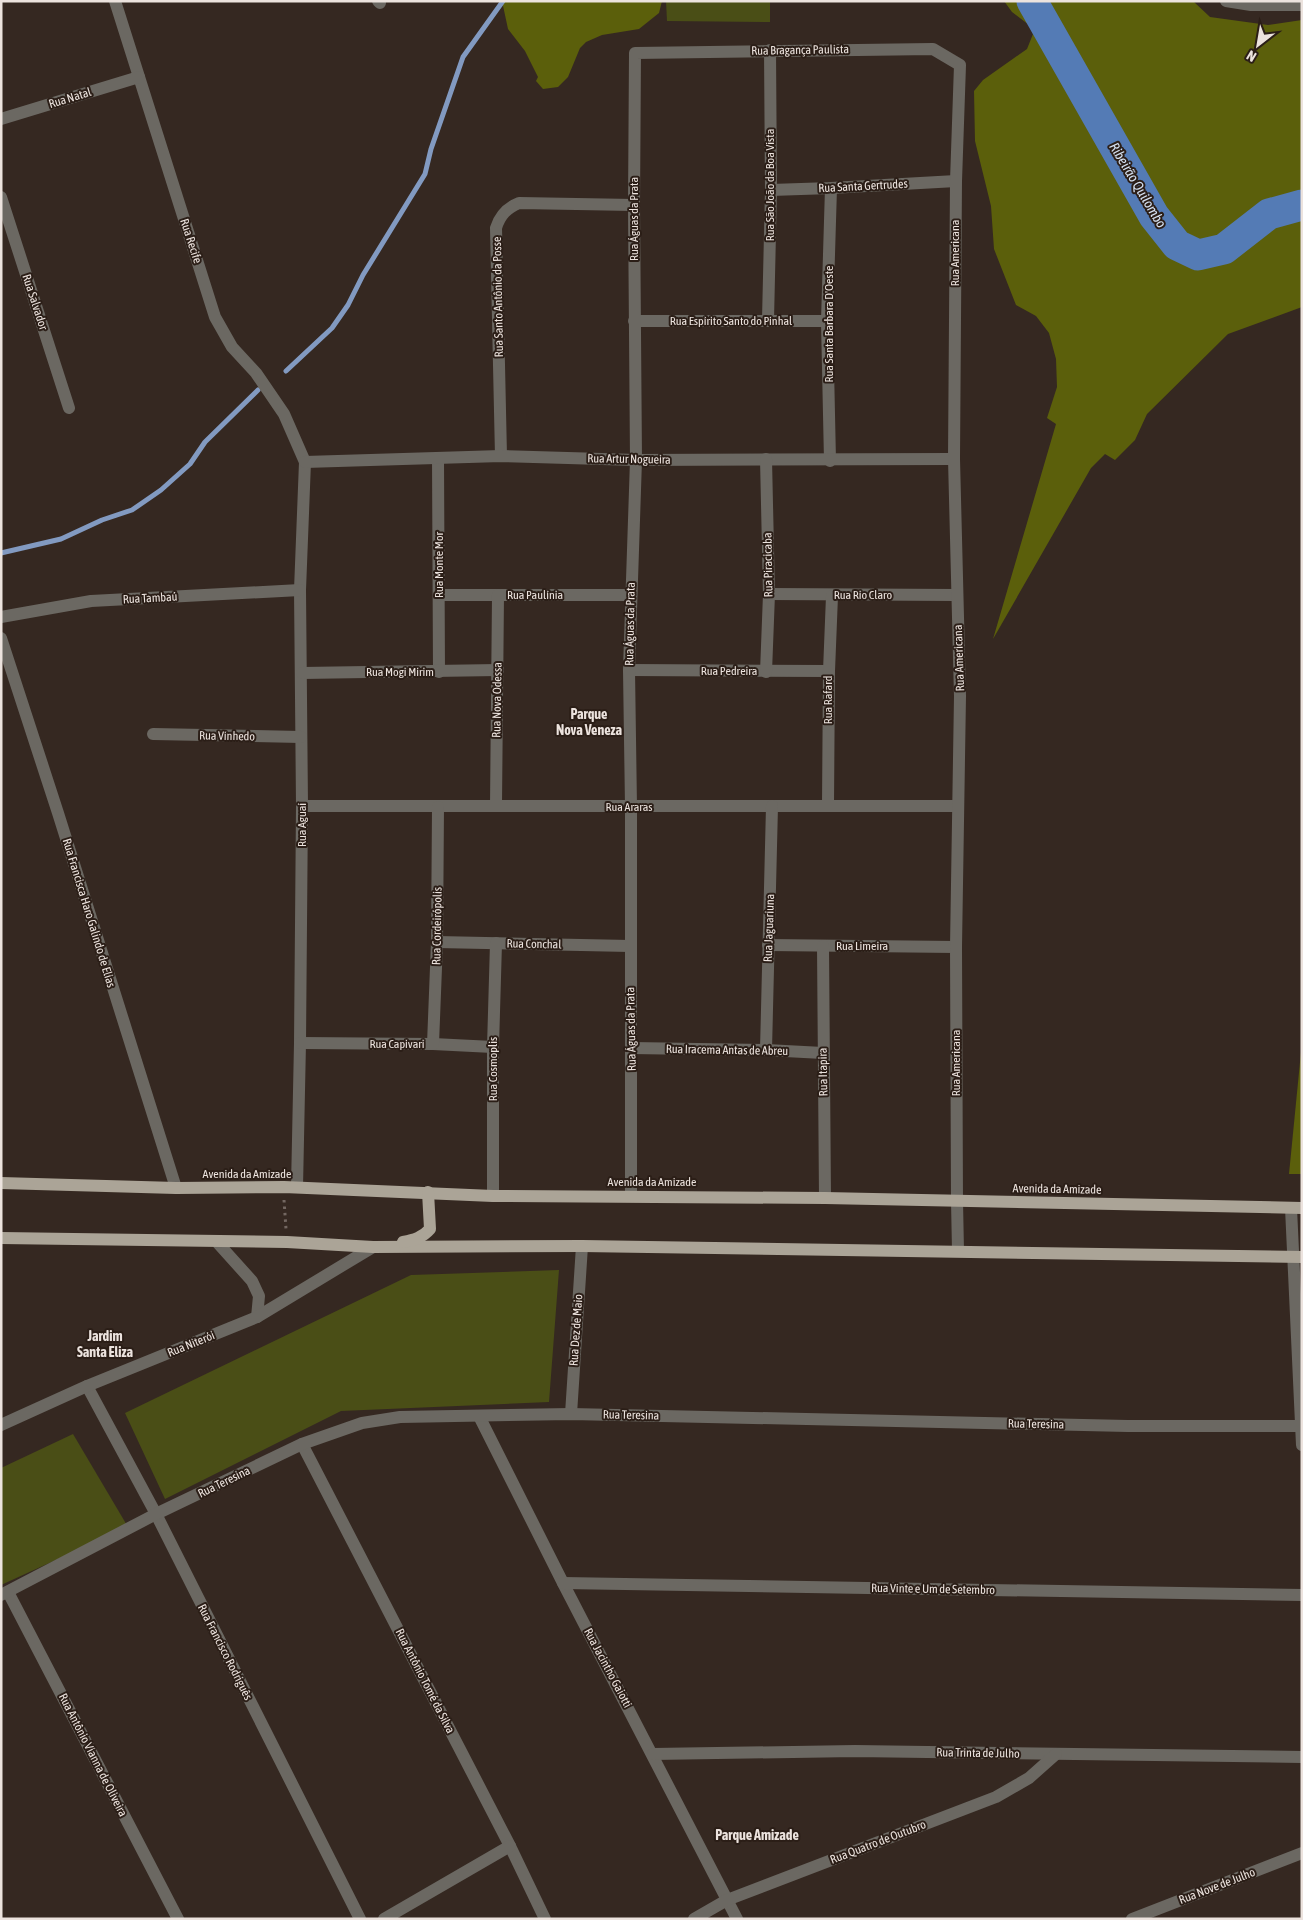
<svg xmlns="http://www.w3.org/2000/svg" width="1303" height="1920" viewBox="0 0 1303 1920" font-family="'Asap Condensed',sans-serif">
  <style>
    .green { fill: #4a4e16 }
    .forest { fill: #5b5f0b }
    .lines { fill: none; stroke-linecap: round; stroke-linejoin: round }
    .stream { stroke: #829ac1; stroke-width: 5 }
    .river { stroke: #547bb5; stroke-width: 31 }
    .path { stroke: #736761; stroke-width: 3; stroke-dasharray: 2.5 4; stroke-linecap: butt }
    .minor { stroke: #6b6862; stroke-width: 12 }
    .major { stroke: #aba497; stroke-width: 12 }
    .labels { text-anchor: middle; stroke-width: 4; stroke-linejoin: round; paint-order: stroke }
    .street-label { font-size: 12px; fill: #ece3de; stroke: #2b1e17 }
    .water-label { font-size: 14px; font-style: italic; fill: #d5e1f2; stroke: #2b1e17 }
    .neighbourhood-label { font-size: 14px; font-weight: bold; fill: #ece3de; stroke: #2b1e17 }
  </style>
  <rect width="100%" height="100%" fill="#352821"/>
  <g class="green">
    <path d="M666,1h104v21l-103,-1z"/>
    <path d="M559,1270l-10,132 -208,9 -176,88 -40,-86 286,-138z"/>
    <path d="M73,1434l55,93 -127,58v-117z"/>
  </g>
  <g class="forest">
    <path d="M502,1h160l-3,12 -20,16 -37,6 -16,7 -6,6 -12,29 -10,10 -15,2 -7,-8 2,-4 -13,-26 -17,-22z"/>
    <path d="M1004,1h189l17,16 58,8 34,-5v287l-74,27 -81,80 -12,26 -20,20 -10,-6 -14,14 -98,171 63,-215 -9,-6 10,-31 -1,-28 -7,-26 -13,-17 -20,-11 -22,-56 -3,-43 -16,-65 -1,-50 9,-11 44,-31 6,-15 -4,-9 -17,-13z"/>
    <path d="M1302,1042v132h-13z"/>
  </g>
  <g class="lines">
    <g class="stream">
      <path d="M286,371l46,-43 16,-23 15,-30 62,-101 6,-25 32,-92 40,-56"/>
      <path d="M1,553l60,-14 41,-19 30,-10 29,-20 29,-26 15,-22 53,-52"/>
    </g>
    <path class="river" d="M1032,1l122,215 23,29 21,10 26,-6 45,-35 33,-9"/>
    <path class="path" d="M284,1200l2,29"/>
    <g class="minor">
      <path d="M115,1l100,316 17,30 24,26 28,41 21,48 -5,128 2,216 -2,237 -3,144"/>
      <path d="M378,1l2,2"/>
      <path d="M1226,1l25,4h51"/>
      <path d="M1,119l138,-42"/>
      <path d="M771,190l60,-2 125,-7"/>
      <path d="M1,197l68,211"/>
      <path d="M768,320l3,-130 -1,-140"/>
      <path d="M634,321h193"/>
      <path d="M501,456l-5,-228c4,-13 11,-20 23,-25l115,2"/>
      <path d="M438,458l1,214"/>
      <path d="M830,461l-3,-140 4,-133"/>
      <path d="M305,462l196,-6 135,4 318,-1"/>
      <path d="M769,594l188,1"/>
      <path d="M439,595h191"/>
      <path d="M1,617l90,-16 209,-11"/>
      <path d="M1,638l57,175 118,375"/>
      <path d="M629,670l200,1"/>
      <path d="M766,672l3,-78 -3,-135"/>
      <path d="M302,673l196,-3"/>
      <path d="M153,734l148,3"/>
      <path d="M496,805l2,-210"/>
      <path d="M828,805l1,-134 3,-75"/>
      <path d="M302,806h655"/>
      <path d="M437,942l193,4"/>
      <path d="M768,945l188,2"/>
      <path d="M823,946l2,252"/>
      <path d="M300,1043l133,1 60,3"/>
      <path d="M433,1044l4,-102 1,-135"/>
      <path d="M631,1048l135,2 57,3"/>
      <path d="M766,1050l6,-244"/>
      <path d="M493,1196v-149l3,-104"/>
      <path d="M631,1196v-389l-2,-137 7,-210 -2,-255 1,-152 298,-4 27,16 -4,116 -2,278 6,237 -4,251 1,254 1,50"/>
      <path d="M1291,1208l11,237"/>
      <path d="M216,1241l36,40 7,15 -2,21"/>
      <path d="M87,1386l69,128 204,405"/>
      <path d="M571,1414l11,-168"/>
      <path d="M479,1416l84,167 174,336"/>
      <path d="M1,1425l86,-39 170,-69 116,-70"/>
      <path d="M302,1444l208,402 35,73"/>
      <path d="M563,1583l739,12"/>
      <path d="M8,1592l170,327"/>
      <path d="M1,1595l155,-81 146,-70 60,-21 38,-6 171,-3 557,12h173"/>
      <path d="M653,1754l202,-3 447,6"/>
      <path d="M384,1919l126,-73"/>
      <path d="M694,1919l33,-19 269,-103 33,-19 27,-24"/>
      <path d="M1132,1919l170,-66"/>
    </g>
    <g class="major">
      <path d="M1,1183l175,5 108,-1 209,9 332,2 477,10"/>
      <path d="M1,1238l286,4 86,5 209,-1 720,11"/>
      <path d="M403,1242c11,-2 19,-4 27,-13l-2,-37"/>
    </g>
  </g>
  <g class="labels">
    <g class="street-label">
      <text transform="translate(800 50) rotate(-1)" y="4">Rua Bragança Paulista</text>
      <text transform="translate(70 98) rotate(-17)" y="4">Rua Natal</text>
      <text transform="translate(770 185) rotate(-90)" y="4">Rua São João da Boa Vista</text>
      <text transform="translate(863 186) rotate(-3)" y="4">Rua Santa Gertrudes</text>
      <text transform="translate(634 219) rotate(-90)" y="4">Rua Águas da Prata</text>
      <text transform="translate(191 241) rotate(72)" y="4">Rua Recife</text>
      <text transform="translate(955 253) rotate(-90)" y="4">Rua Americana</text>
      <text transform="translate(498 297) rotate(-91)" y="4">Rua Santo Antônio da Posse</text>
      <text transform="translate(35 302) rotate(72)" y="4">Rua Salvador</text>
      <text x="731" y="325">Rua Espírito Santo do Pinhal</text>
      <text transform="translate(829 324) rotate(-90)" y="4">Rua Santa Barbara D'Oeste</text>
      <text transform="translate(629 459) rotate(1)" y="4">Rua Artur Nogueira</text>
      <text transform="translate(439 565) rotate(-90)" y="4">Rua Monte Mor</text>
      <text transform="translate(768 565) rotate(-91)" y="4">Rua Piracicaba</text>
      <text x="535" y="599">Rua Paulínia</text>
      <text x="863" y="599">Rua Rio Claro</text>
      <text transform="translate(150 598) rotate(-3)" y="4">Rua Tambaú</text>
      <text transform="translate(630 624) rotate(-89)" y="4">Rua Águas da Prata</text>
      <text transform="translate(959 658) rotate(-92)" y="4">Rua Americana</text>
      <text x="729" y="675">Rua Pedreira</text>
      <text x="400" y="676">Rua Mogi Mirim</text>
      <text transform="translate(497 700) rotate(-89)" y="4">Rua Nova Odessa</text>
      <text transform="translate(828 700) rotate(-90)" y="4">Rua Rafard</text>
      <text transform="translate(227 736) rotate(1)" y="4">Rua Vinhedo</text>
      <text x="629" y="811">Rua Araras</text>
      <text transform="translate(302 825) rotate(-90)" y="4">Rua Aguaí</text>
      <text transform="translate(89 913) rotate(73)" y="4">Rua Francisca Haro Galindo de Elias</text>
      <text transform="translate(437 926) rotate(-89)" y="4">Rua Cordeirópolis</text>
      <text transform="translate(769 928) rotate(-88)" y="4">Rua Jaguariuna</text>
      <text transform="translate(534 944) rotate(1)" y="4">Rua Conchal</text>
      <text x="862" y="950">Rua Limeira</text>
      <text transform="translate(631 1029) rotate(-91)" y="4">Rua Águas da Prata</text>
      <text x="397" y="1048">Rua Capivari</text>
      <text transform="translate(727 1050) rotate(1)" y="4">Rua Iracema Antas de Abreu</text>
      <text transform="translate(956 1063) rotate(-90)" y="4">Rua Americana</text>
      <text transform="translate(493 1069) rotate(-90)" y="4">Rua Cosmoplis</text>
      <text transform="translate(823 1072) rotate(-91)" y="4">Rua Itapira</text>
      <text x="247" y="1178">Avenida da Amizade</text>
      <text x="652" y="1186">Avenida da Amizade</text>
      <text transform="translate(1057 1189) rotate(1)" y="4">Avenida da Amizade</text>
      <text transform="translate(576 1330) rotate(-86)" y="4">Rua Dez de Maio</text>
      <text transform="translate(191 1344) rotate(-22)" y="4">Rua Niterói</text>
      <text transform="translate(631 1415) rotate(1)" y="4">Rua Teresina</text>
      <text transform="translate(1036 1424) rotate(1)" y="4">Rua Teresina</text>
      <text transform="translate(224 1482) rotate(-26)" y="4">Rua Teresina</text>
      <text transform="translate(933 1589) rotate(1)" y="4">Rua Vinte e Um de Setembro</text>
      <text transform="translate(225 1652) rotate(63)" y="4">Rua Francisco Rodriguês</text>
      <text transform="translate(608 1668) rotate(62)" y="4">Rua Jacintho Gaiotti</text>
      <text transform="translate(425 1681) rotate(63)" y="4">Rua Antônio Tomé da Silva</text>
      <text transform="translate(978 1753) rotate(1)" y="4">Rua Trinta de Julho</text>
      <text transform="translate(93 1755) rotate(63)" y="4">Rua Antônio Vianna de Oliveira</text>
      <text transform="translate(878 1842) rotate(-21)" y="4">Rua Quatro de Outubro</text>
      <text transform="translate(1217 1886) rotate(-21)" y="4">Rua Nove de Julho</text>
    </g>
    <g class="water-label">
      <text transform="translate(1138 185) rotate(59)" y="5">Ribeirão Quilombo</text>
    </g>
    <g class="neighbourhood-label">
      <text x="589" y="719">Parque<tspan x="589" dy="16">Nova Veneza</tspan></text>
      <text x="105" y="1341">Jardim<tspan x="105" dy="16">Santa Eliza</tspan></text>
      <text x="757" y="1840">Parque Amizade</text>
    </g>
  </g>
  <rect width="1303" height="1920" fill="none" stroke="#ece3de" stroke-width="5"/>
  <g transform="translate(1258 45) rotate(211)" stroke="#2b1e17" stroke-width="4" paint-order="stroke">
  <path d="M0-4L9 19L0 12L-9 19Z" fill="#ece3de"/>
  <text y="-8" font-size="14" font-weight="bold" text-anchor="middle" fill="#ece3de">N</text>
  </g>
</svg>
